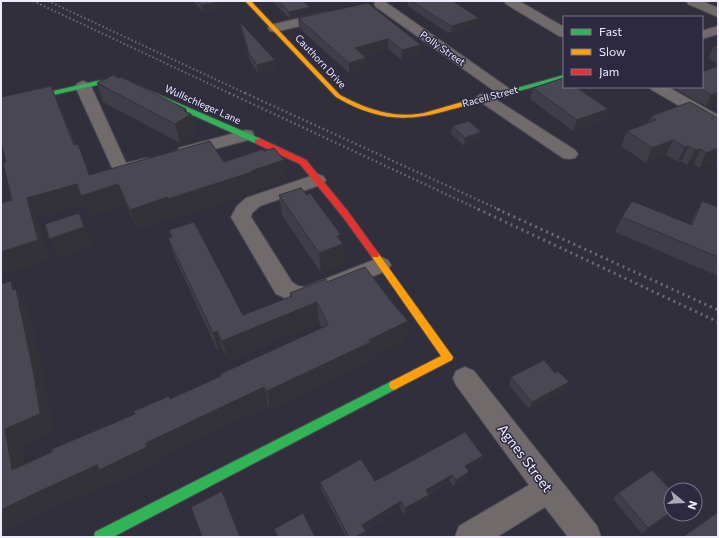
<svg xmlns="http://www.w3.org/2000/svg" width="719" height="538" viewBox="0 0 719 538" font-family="Commissioner,sans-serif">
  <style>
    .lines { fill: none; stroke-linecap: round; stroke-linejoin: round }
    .street-casing { stroke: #4b4a55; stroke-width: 2 }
    .fast-casing { stroke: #4b4a55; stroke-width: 2 }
    .slow-casing { stroke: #4b4a55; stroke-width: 2 }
    .jam-casing { stroke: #4b4a55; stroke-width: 2 }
    .street { fill: #716a6a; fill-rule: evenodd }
    .fast { fill: #30b455; fill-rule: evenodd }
    .slow { fill: #ff9f0a; fill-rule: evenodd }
    .jam { fill: #e5322d; fill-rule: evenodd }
    .rail-far2 { stroke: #6e6b6f; stroke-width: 2; stroke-dasharray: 1.5 2.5; stroke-linecap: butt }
    .rail-far1 { stroke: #6e6b6f; stroke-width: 2.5; stroke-dasharray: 1.5 3; stroke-linecap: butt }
    .rail { stroke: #6e6b6f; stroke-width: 3; stroke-dasharray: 2 4; stroke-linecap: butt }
    .wall { fill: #3f3d47 }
    .shaded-wall { fill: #333239 }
    .building { fill: #494752; stroke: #333239 }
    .labels { text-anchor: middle; stroke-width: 3; stroke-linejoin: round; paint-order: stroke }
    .far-street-label { font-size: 10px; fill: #edebfc; stroke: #2d2941 }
    .near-street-label { font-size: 14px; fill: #edebfc; stroke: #2d2941 }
  </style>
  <rect width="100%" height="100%" fill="#302f3b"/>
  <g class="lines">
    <defs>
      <g id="street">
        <path d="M376,1h8l126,88 3,3 -3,3 -5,2 -5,-2 -124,-88 -2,-3z"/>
        <path d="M504,1h15l45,26v10l-5,-1 -53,-32z"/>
        <path d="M686,1h16l16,7v9l-30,-13z"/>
        <path d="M326,12l4,1 2,3 -2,3 -55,13 -5,-1 -2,-3 2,-3z"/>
        <path d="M718,26v8l-16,5v-8z"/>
        <path d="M83,81l5,2 3,3 35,77 21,-5 6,1 3,4 -3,4 -24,6 -15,-1 -39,-86 3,-3z"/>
        <path d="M649,87h19l50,28v12l-6,-2 -60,-35z"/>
        <path d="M484,93l5,2 86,55 3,4 -3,4 -6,1 -6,-1 -84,-57 -3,-3 3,-3z"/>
        <path d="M246,130l6,1 2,4 -2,4 -67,18 -6,-1 -3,-4 3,-4z"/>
        <path d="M317,174l6,2 3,4 -3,4 -63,22 -8,7 -1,4 41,65 6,4 7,1 76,-30 7,3 3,5 -3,5 -74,31 -8,2 -12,-1 -18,-8 -45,-77 6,-11 9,-8z"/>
        <path d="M465,367l9,4 123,155 4,11h-33l-23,-30 -48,30h-42l4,-11 70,-41 -73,-100 -3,-7 3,-7z"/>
      </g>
      <g id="fast">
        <path d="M564,75v4l-95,25 -3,-2z"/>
        <path d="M122,79l139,60 1,2 -1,2h-6l-134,-60 -24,2 -96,22v-4l96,-22z"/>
        <path d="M394,380l4,2 1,3 -1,3 -285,149h-19l1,-5z"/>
      </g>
      <g id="slow">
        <path d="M245,1h6l89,94c26,14 54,24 84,18 15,-4 30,-9 45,-13l3,2c-5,4 -16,6 -23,8 -43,13 -74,10 -113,-13z"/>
        <path d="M375,252l3,1 75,104 -1,3 -58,30 -4,-2 -1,-3 1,-3 51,-26 -69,-99 -1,-2 1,-2z"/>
      </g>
      <path id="jam" d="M255,139h6l45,21 43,53 29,40 1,2 -1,2h-6l-29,-40 -43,-53 -45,-21z"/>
    </defs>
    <use href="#street" class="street-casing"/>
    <use href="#fast" class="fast-casing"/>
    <use href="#slow" class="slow-casing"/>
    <use href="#jam" class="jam-casing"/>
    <use href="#street" class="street"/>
    <use href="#fast" class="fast"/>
    <use href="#slow" class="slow"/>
    <use href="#jam" class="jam"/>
    <g class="rail-far2">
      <path d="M33,1l198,93"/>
      <path d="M48,1l199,93"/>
    </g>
    <g class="rail-far1">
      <path d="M229,93l251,117"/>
      <path d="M245,93l255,117"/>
    </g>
    <g class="rail">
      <path d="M478,209l240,113"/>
      <path d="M497,209l221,101"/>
    </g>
  </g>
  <g class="wall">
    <path d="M193,1h32l1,4h-1v3l-22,4z"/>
    <path d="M272,1h31l7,6v7l-20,5z"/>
    <path d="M408,1h45l25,24 -27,8 -6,-2 -37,-25z"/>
    <path d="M368,3l52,52 -19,5 -13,-11 -24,7 2,2v10l-17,5 -50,-45 -1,-10z"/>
    <path d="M240,22l35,38 1,8 -18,5 -8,-12 -9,-32z"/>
    <path d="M718,45v19l-10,-6 5,-11z"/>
    <path d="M718,66v36l-12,4 -29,-16 2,-3h23z"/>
    <path d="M97,83l89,26 1,3 4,2 5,20 -16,9 -77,-41z"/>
    <path d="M51,86l24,58 11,19 4,12 134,-13 40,-11 20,9 2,20 -31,10 1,2 -82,27 -1,-2 -36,13 -11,-26 -36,12 -5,-12 -48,14 12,42 -37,-60 -6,-38z"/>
    <path d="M533,88l75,21 -4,12 -31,10 -43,-32z"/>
    <path d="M651,116l67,2v42l-19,8 -5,-4 -7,1 -6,-4 -3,1 -12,-7 -20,8 -25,-17 6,-15 21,-8z"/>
    <path d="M452,126l28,14 -16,6 -13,-12z"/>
    <path d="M279,195l62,46 2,3 1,20 -23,9 -39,-58z"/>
    <path d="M702,201l16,6v69l-103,-44 7,-15 68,8 4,-9z"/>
    <path d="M169,230l74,85 47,-18v-4l37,-11 79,59 -36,17v4l-36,17 -64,31 -2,-4 -112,54 1,4 -46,22 -3,-3 -53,24 -54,27v-250l10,-3 17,28 19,85 7,38 -33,14 3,18 197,-88 101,-48 -3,-6 -91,39 -5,-11 -5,2 -43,-94 -7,-20 3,-1z"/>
    <path d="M555,373l14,9 -4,8 -36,19 -20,-24 2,-8z"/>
    <path d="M481,463l-13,7 1,2 -2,7 -13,8 -4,-6 -21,13v1l-1,6 -24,14 -4,-7 -35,22 1,7h-20l-25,-48 -1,-7 55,-1z"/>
    <path d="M618,493l53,21 -29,20 -29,-35z"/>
  </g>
  <g class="shaded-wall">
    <path d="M222,1h3l1,4h-1v3l-22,4 -1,-7z"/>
    <path d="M310,7v7l-20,5 -1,-7z"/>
    <path d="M479,18l-1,7 -27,8 1,-7z"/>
    <path d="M388,39v10l-33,9v-10z"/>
    <path d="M421,45l-1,10 -19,5 1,-10z"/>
    <path d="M366,58v10l-17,5v-10z"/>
    <path d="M275,60l1,8 -18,5 -1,-8z"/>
    <path d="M718,92v10l-12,4 5,-11z"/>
    <path d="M186,109l2,7 3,-2 5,20 -16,9 -5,-19 9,-13z"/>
    <path d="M608,109l-4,12 -31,10 4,-11z"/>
    <path d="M481,132l-1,8 -16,6 1,-8z"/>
    <path d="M673,140l-7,15 -20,8 6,-15z"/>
    <path d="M78,144l8,19 10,28 22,-7 8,20 -36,12 -5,-12 -48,14 12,42 -48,16v-24l26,-54 50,-14 12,-9z"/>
    <path d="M689,146l-8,15 -3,1 7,-15z"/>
    <path d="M718,148v12l-19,8 7,-15z"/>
    <path d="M701,149l-7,15 -7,1 8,-15z"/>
    <path d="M284,160l2,20 -31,10 1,2 -82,27 -6,-20 83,-28z"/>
    <path d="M167,197l6,20 -36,13 -7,-20z"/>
    <path d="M79,213l9,20 5,14 -33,12 -11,-20z"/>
    <path d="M341,235v10l2,-1 1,20 -23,9 -2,-20 18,-17z"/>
    <path d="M11,281l17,28 19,85 7,38 -33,14 7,40 -16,-16 -7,-41 8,-139z"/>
    <path d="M317,302l2,20 -91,39 -6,-20z"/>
    <path d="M408,321l-2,20 -36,17v4l-100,48 -3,-19 102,-51z"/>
    <path d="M217,331l6,19 -5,2 -5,-19z"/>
    <path d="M569,382l-4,8 -36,19 3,-7z"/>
    <path d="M264,387l4,19 -112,54 1,4 -46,22 -3,-3 -53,24 -54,27v-24l39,-19 106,-48z"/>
    <path d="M483,456l-2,7 -18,10 2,-7z"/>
    <path d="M469,472l-2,7 -13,8 2,-7z"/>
    <path d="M452,475l-2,6 -26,15 2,-6z"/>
    <path d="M429,495l-1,6 -24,14 1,-7z"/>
    <path d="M401,501l-1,7 -38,23v-6z"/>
    <path d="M671,512v2l-29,20 6,-6z"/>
    <path d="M366,531v6h-11z"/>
  </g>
  <g class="building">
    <path d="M198,1h26l-22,4z"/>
    <path d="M278,1h25l7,6 -21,5z"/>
    <path d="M411,1h42l26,17 -27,8 -6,-3z"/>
    <path d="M368,3l53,42 -19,5 -14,-11 -33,9 11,10 -17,5 -51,-45z"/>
    <path d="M240,22l35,38 -18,5 -8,-11z"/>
    <path d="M718,45v5l-5,-3z"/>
    <path d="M718,66v26l-7,3 -14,-8h5v-15z"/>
    <path d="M113,75l6,3 2,-1 65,32 -2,2 7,3 -16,10 -78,-41z"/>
    <path d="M563,78l1,1v8h12l32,22 -31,11 -44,-32z"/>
    <path d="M51,86l23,59 4,-1 11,31 121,-34 14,21 39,-13 1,2 10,-3 10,12 -33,11 1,1 -84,27 -1,-2 -37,13 -12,-26 -37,12 -4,-12 -50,14 11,42 -37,12v-49l11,-3 -9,-37 3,-1 -5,-20v-45z"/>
    <path d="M690,102l28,16v30l-12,5 -5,-4 -6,1 -6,-4 -4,1 -12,-7 -21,8 -25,-17 29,-11 -5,-4z"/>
    <path d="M469,121l12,11 -16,6 -13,-12z"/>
    <path d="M301,188l6,7 3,-2 31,42 -4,1 6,8 -24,9 -40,-58z"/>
    <path d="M632,201l60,24 10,-24 16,6v50l-96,-40z"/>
    <path d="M79,213l5,14 -35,12 -4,-15z"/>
    <path d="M194,222l49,93 49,-19 -2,-3 36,-14 1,3 38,-15 26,34 17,20 -39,19 2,2 -38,18 -66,31 -3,-4 -118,56 1,4 -48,23 -2,-5 -57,26 -39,19v-226l10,-3 2,9 3,-1 18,86 6,39 -35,15 7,41 40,-18v-3l83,-35 -1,-3 35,-15 1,3 51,-23 -1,-2 108,-49 -11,-23 -95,39 -5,-10 -4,2 -45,-95 4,-1 -3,-7z"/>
    <path d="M544,360l11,13 3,-2 11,11 -37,20 -21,-25z"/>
    <path d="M465,432l18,24 -18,10 4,6 -13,8 -4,-5 -26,15 3,5 -24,13 -4,-7 -39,24 4,6 -11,6h-6l-29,-55 41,-23 14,22z"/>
    <path d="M652,470l19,20v22l-23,16 -30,-35z"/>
    <path d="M222,491l18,46h-38l-11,-30z"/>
    <path d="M718,512v25h-35z"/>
    <path d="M303,513l12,24h-37l-4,-8z"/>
  </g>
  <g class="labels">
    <g class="far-street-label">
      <text transform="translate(443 48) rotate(35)" y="4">Polly Street</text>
      <text transform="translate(321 61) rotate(47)" y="4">Cauthorn Drive</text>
      <text transform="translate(490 96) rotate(-15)" y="4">Racell Street</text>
      <text transform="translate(203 104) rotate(24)" y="4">Wullschleger Lane</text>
    </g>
    <g class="near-street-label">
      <text transform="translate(525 458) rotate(53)" y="5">Agnes Street</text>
    </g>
  </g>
  <rect width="719" height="538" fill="none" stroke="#edebfc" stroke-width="4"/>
  <rect x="563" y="16" width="140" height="72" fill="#2d2941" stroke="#7a778c"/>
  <rect x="571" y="29" width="20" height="6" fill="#30b455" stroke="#7a778c"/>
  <text x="599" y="36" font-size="12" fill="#edebfc">Fast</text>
  <rect x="571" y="49" width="20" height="6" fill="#ff9f0a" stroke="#7a778c"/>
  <text x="599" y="56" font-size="12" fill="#edebfc">Slow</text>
  <rect x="571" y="69" width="20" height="6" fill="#e5322d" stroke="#7a778c"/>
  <text x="599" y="76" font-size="12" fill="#edebfc">Jam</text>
  <g transform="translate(683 502) rotate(108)"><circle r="19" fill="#2d2941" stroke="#7a778c"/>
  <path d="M0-3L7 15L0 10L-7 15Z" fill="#aba9b8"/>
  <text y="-6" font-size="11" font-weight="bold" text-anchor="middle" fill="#edebfc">N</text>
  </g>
</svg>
